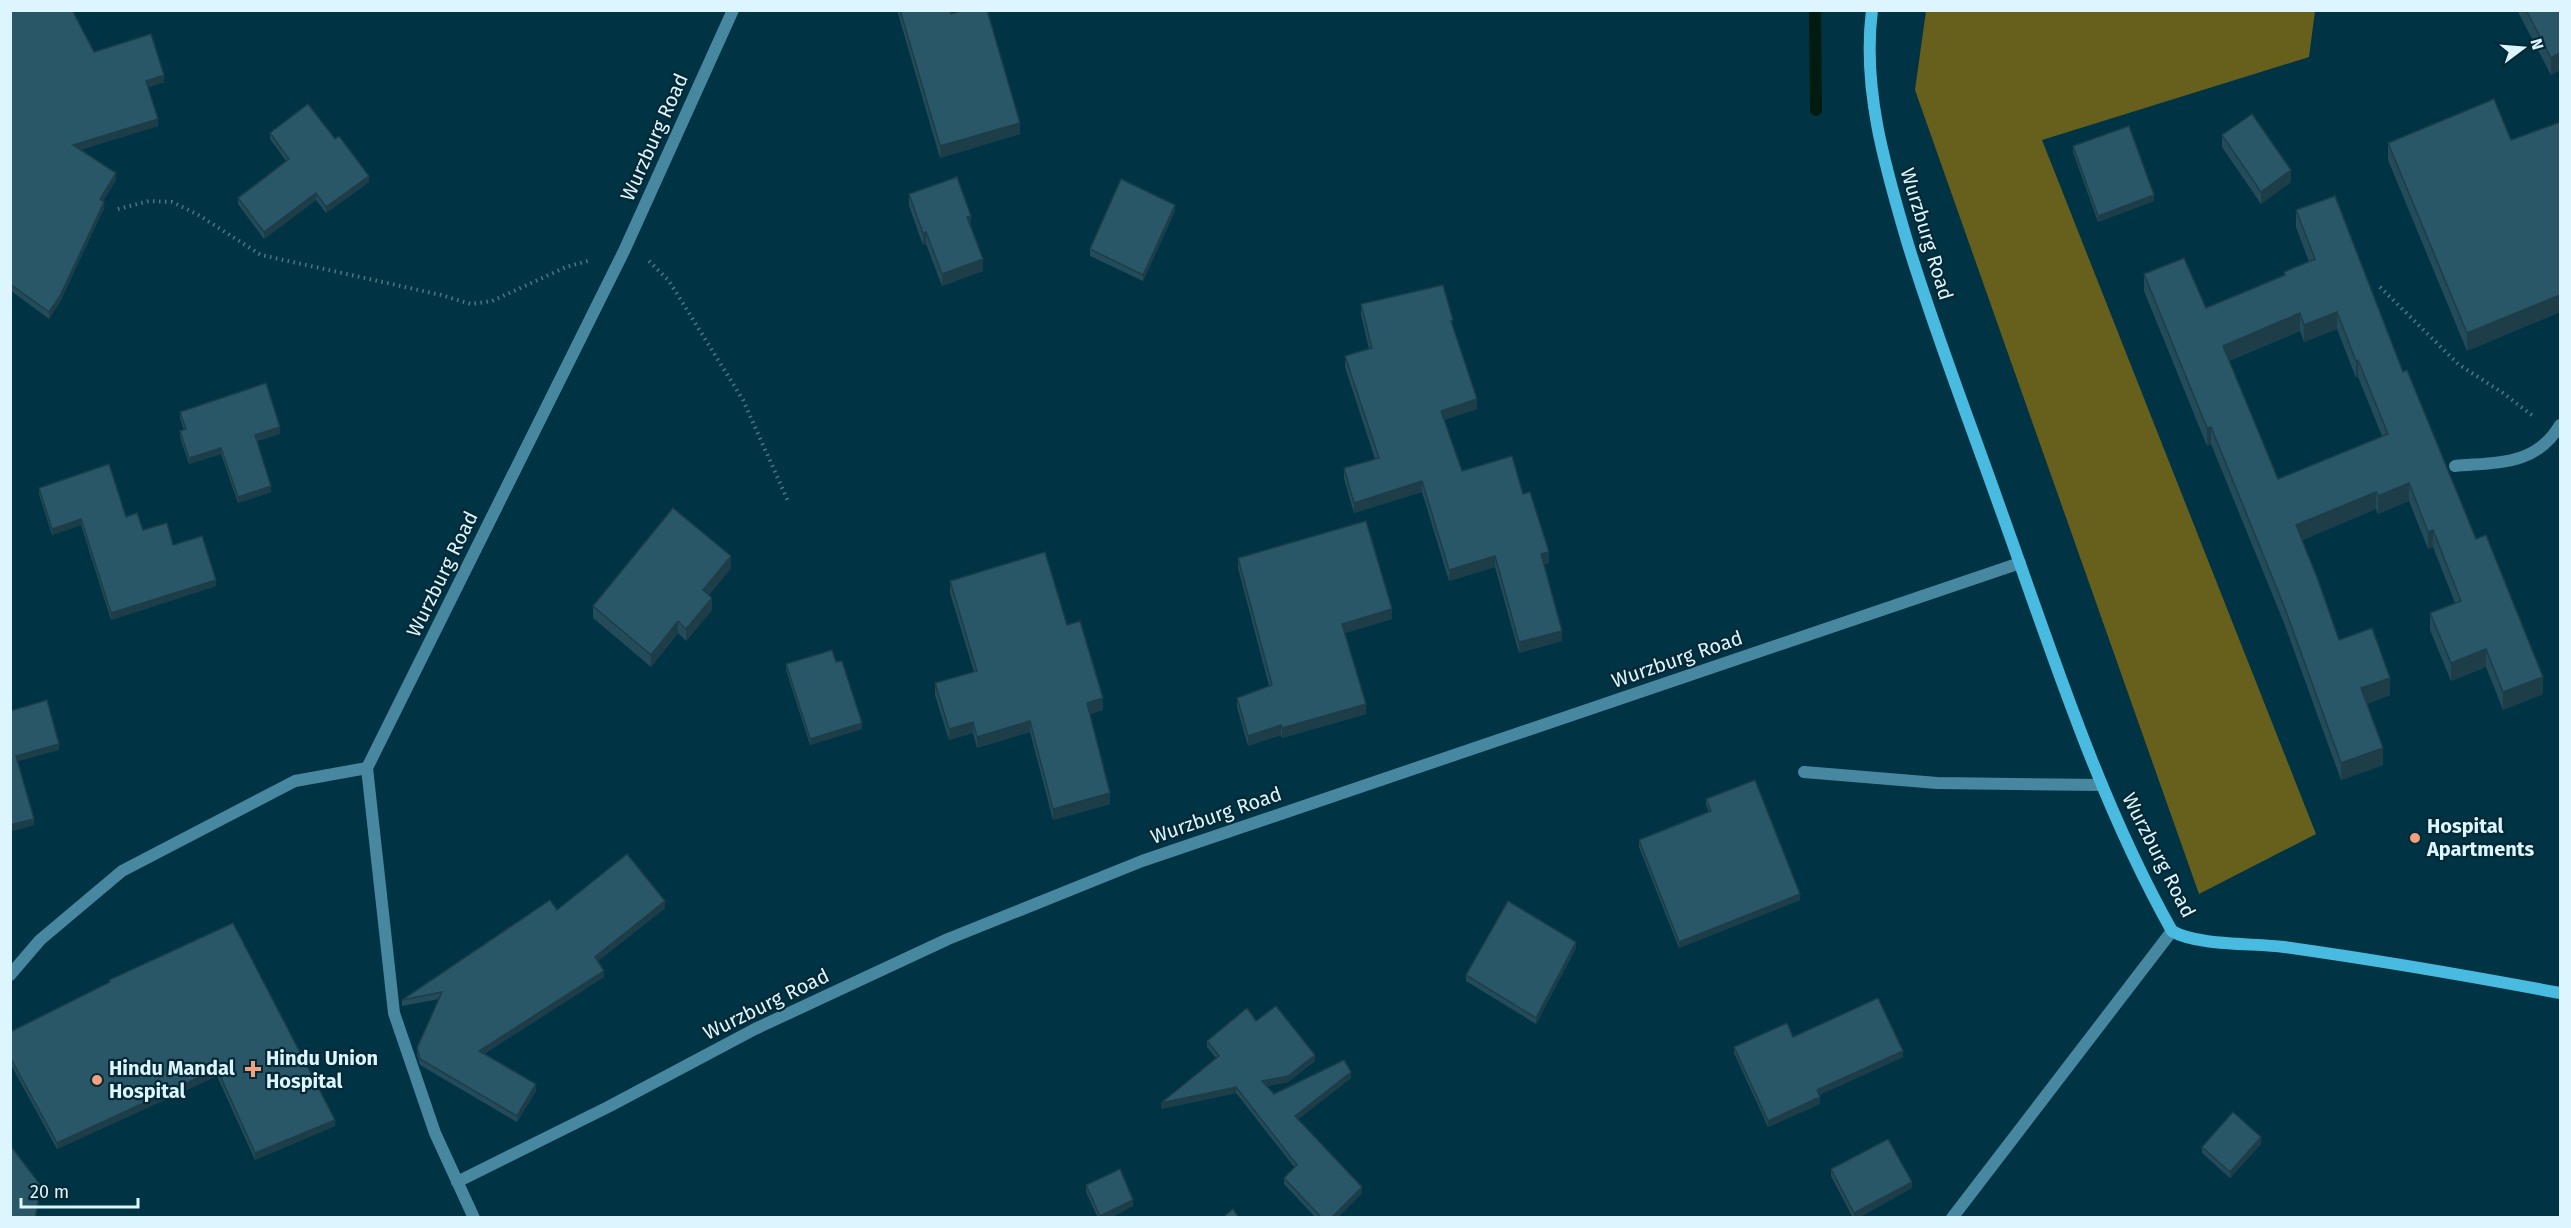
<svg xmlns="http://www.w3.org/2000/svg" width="2571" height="1228" viewBox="0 0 2571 1228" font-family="'Fira Sans',sans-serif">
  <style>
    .forest { fill: #66601c }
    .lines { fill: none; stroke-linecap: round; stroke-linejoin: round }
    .stream { stroke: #001b10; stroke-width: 12 }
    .path { stroke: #4d7785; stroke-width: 4; stroke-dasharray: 1.5 4.5; stroke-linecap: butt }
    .street { stroke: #4788a0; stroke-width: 12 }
    .secondary { stroke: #49bbe1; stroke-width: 12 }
    .wall { fill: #234b59; fill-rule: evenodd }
    .shaded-wall { fill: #1d3d49 }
    .building { fill: #295768; stroke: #1d3d49; stroke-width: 1.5; fill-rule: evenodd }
    .poi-dot { fill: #f2a17e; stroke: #042935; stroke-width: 2 }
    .labels { text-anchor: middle; stroke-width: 4.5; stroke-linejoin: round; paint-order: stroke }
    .street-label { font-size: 20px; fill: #ddf5ff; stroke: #042935 }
    .poi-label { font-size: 20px; font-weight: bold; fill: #ddf5ff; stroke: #042935; text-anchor: start }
  </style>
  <rect width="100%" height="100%" fill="#003444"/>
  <path class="forest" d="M1926,11h389l-6,46 -267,83 274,694 -117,60 -284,-804z"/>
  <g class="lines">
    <path class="stream" d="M1815,10l1,100"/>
    <g class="path">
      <path d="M118,209l31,-8 23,1 25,12 64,41 180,40 30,9 21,-3 74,-34 25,-7"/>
      <path d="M649,261l20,20 74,119 45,101"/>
      <path d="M2380,287l78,77 45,29 30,23"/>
    </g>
    <g class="street">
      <path d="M2455,466c42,-4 81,0 105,-41"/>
      <path d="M1804,772l133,11 165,2"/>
      <path d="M10,975l30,-35 82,-69 173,-90 72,-13"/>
      <path d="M457,1182l151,-75 147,-78 193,-90 194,-78 878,-298"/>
      <path d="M474,1218l-39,-85 -41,-120 -27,-245 257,-517 109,-241"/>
      <path d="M1952,1218l220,-287"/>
    </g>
    <path class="secondary" d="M1872,10c-10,79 13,156 35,231 27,89 61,176 92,264 51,141 99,295 173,426 25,15 82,12 112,16 93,13 185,29 276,46"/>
  </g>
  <g class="wall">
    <path d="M10,10l84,42 70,30 -16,5 10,39 -78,24 36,30 -13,21 1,7 -44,94 -11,17 -39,-29z"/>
    <path d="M897,10h53l70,124 -80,24z"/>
    <path d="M2517,10h43v60l-9,5z"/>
    <path d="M2560,122v190l-93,39 -79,-191v-17l123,-3z"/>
    <path d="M270,133l99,49 -43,31 -10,-13 -52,39 -26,-35v-6l48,-37 -16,-22z"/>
    <path d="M2222,135l69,47 -30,22 -39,-57z"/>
    <path d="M2073,146l81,55 -56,21 -25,-70z"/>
    <path d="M909,194l62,34 12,43 -41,15 -16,-42 -3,1 -14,-39z"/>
    <path d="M2296,210l107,162 73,167 67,155 -40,16 -17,-43 -35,14 -21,-51v-17l25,-10 -22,-56 -5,2 -19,-48 -31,13 -2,-5 -74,31 37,100 51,55 -23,9 16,61 -42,15 -57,-157 -73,-179 -4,2 -63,-155v-17l62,34 78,-32v-4l25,-10 -13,-35zM2337,329l19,49 2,-1 24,59 -104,43 -49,-118 71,-30 4,11z"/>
    <path d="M1175,211l-32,70 -53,-25v-7z"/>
    <path d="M1361,304l92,22 24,83 -33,11 18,51 61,23 26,69 -5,1 18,77 -43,12 -24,-86 -46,14 -27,-89 -68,21 -10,-34v-11l31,-9 -30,-92v-11l24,-7 -8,-34z"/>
    <path d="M180,412l100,22 -23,7 14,51 -33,11 -17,-49 -32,10 -9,-27v-6l4,-1 -4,-12z"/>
    <path d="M39,488l87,29 90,69 -105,34 -30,-95 -29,10 -13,-41z"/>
    <path d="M1238,558l154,61 -47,14 21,81 -84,24 -1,-3 -33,11 -11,-39v-9l32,-12 -31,-118z"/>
    <path d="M731,568l-22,27 3,15 -26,31 -8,-8 -27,34 -58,-49v-12z"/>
    <path d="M950,581l117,44 36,85 -13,4 20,90 -57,16 -23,-88 -53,16 -4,-15 -24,7 -14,-45v-12l39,-11 -24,-79z"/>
    <path d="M786,664l76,65 -52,16 -24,-75z"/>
    <path d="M1706,799l94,101 -121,48 -40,-101v-7l70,-28 -3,-7z"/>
    <path d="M665,908l-67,53 6,16 -120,77 52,37 -19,31 -97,-57 -3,-10v-7l22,-49 -37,7v-6l155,-90z"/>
    <path d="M1576,948l-40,76 -70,-43v-6z"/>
    <path d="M109,980l226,146 -80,34 -38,-84 -160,73 -47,-86v-31l99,-49z"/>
    <path d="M1256,1021l59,40 -27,21 -21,4 7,8 77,-16 -53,41 64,74 -25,25h-21l-32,-34v-6l11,-10 -59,-75 -75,16 55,-51 -9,-11v-6z"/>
    <path d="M1793,1037l110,20 -84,38 1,9 -52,23 -34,-74v-6z"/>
    <path d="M2261,1144l-31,34 -28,-25v-6z"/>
    <path d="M1831,1169l81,19 -54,30h-5l-22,-42z"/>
    <path d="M1086,1185l47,21 -23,12h-12l-12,-26z"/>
  </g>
  <g class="shaded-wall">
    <path d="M2560,53v17l-9,5v-17z"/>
    <path d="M164,75v7l-18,5v-6z"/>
    <path d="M158,119v7l-85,26v-7z"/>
    <path d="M1020,123v11l-80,24v-12z"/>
    <path d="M2291,170v12l-30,22v-12z"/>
    <path d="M116,173v7l-16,26v-7z"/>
    <path d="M369,176v6l-43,31v-6z"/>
    <path d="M316,193v7l-52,39v-7z"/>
    <path d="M2154,195v6l-56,21v-6z"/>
    <path d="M104,202v6l-44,94 -11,17v-7z"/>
    <path d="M1175,205v6l-32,70v-6z"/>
    <path d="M971,216v12l-4,-11z"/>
    <path d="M926,232v12l-3,1v-12z"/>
    <path d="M983,259v12l-41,15v-12z"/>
    <path d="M2560,295v17l-93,39v-18z"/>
    <path d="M2337,312v17l-33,13v-17z"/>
    <path d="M2300,313v18l-77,32v-17z"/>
    <path d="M2358,360v17l-2,1v-17z"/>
    <path d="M1477,399v10l-36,12v-10z"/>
    <path d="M280,427v7l-25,7v-6z"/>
    <path d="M2211,427v17l-4,2v-18z"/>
    <path d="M221,448v6l-32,10v-6z"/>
    <path d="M1422,481v11l-68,21v-10z"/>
    <path d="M2409,483v18l-31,13v-18z"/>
    <path d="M271,486v6l-33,11v-6z"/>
    <path d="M2376,492v17l-80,34v-18z"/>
    <path d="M81,519v6l-29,10v-6z"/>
    <path d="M2433,530v17l-5,2v-17z"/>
    <path d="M1549,552v11l-8,2v-11z"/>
    <path d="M731,556v12l-28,34v-12z"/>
    <path d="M1495,556v11l-46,14v-11z"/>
    <path d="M216,580v6l-105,34v-7z"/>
    <path d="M712,598v12l-26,31v-12z"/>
    <path d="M1392,609v10l-50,15v-10z"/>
    <path d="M678,621v12l-27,34v-12z"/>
    <path d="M1562,631v10l-43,12v-11z"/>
    <path d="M2486,649v18l-35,14v-18z"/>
    <path d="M2543,677v17l-40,16v-18z"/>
    <path d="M2390,678v17l-29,11v-18z"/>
    <path d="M1103,698v12l-16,4v-11z"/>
    <path d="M1366,704v10l-84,24v-10z"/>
    <path d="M1030,721v11l-53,16v-11z"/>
    <path d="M973,722v11l-24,7v-11z"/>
    <path d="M862,723v6l-52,16v-6z"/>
    <path d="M1281,725v10l-33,11v-10z"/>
    <path d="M59,744v6l-43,12v-6z"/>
    <path d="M2383,748v17l-42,15v-17z"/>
    <path d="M1110,793v11l-57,16v-11z"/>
    <path d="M34,819v6l-24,7v-7z"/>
    <path d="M1800,894v6l-121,48v-6z"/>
    <path d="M665,901v7l-70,55v-6z"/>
    <path d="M1576,942v6l-40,76v-6z"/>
    <path d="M604,971v6l-125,80v-6z"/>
    <path d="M1903,1051v6l-86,39v-6z"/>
    <path d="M1315,1055v6l-27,21 -26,5v-6z"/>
    <path d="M217,1069v7l-160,73v-6z"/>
    <path d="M1351,1072v6l-56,44v-6z"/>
    <path d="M536,1084v7l-19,31v-6z"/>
    <path d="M1236,1087v6l-75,16v-6z"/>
    <path d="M1820,1097v7l-52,23v-6z"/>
    <path d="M335,1120v6l-80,34v-7z"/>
    <path d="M2261,1137v7l-31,34v-6z"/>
    <path d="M1912,1182v6l-54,30h-4v-5z"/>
    <path d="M41,1186v6l-5,26h-1z"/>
    <path d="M1362,1187v6l-25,25h-6z"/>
    <path d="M1133,1200v6l-23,12h-10v-2z"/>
  </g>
  <g class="building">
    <path d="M10,10h62l22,42 57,-18 13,41 -18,6 12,38 -85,26 43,28 -16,26 4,3 -44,94 -11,16 -39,-28z"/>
    <path d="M900,10h50l1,4 12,-4h24l33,113 -80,23z"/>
    <path d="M2526,10h34v43l-9,5z"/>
    <path d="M2494,99l17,41 49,-18v173l-93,38 -79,-190z"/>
    <path d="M308,104l27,35 4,-3 30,40 -43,31 -10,-14 -52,39 -26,-34 51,-39 -19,-26z"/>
    <path d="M2252,114l39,56 -30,22 -39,-57z"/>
    <path d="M2129,126l25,69 -56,21 -25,-70z"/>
    <path d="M957,177l14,39 -4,1 16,42 -41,15 -16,-42 -3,1 -14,-39z"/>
    <path d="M1121,179l54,26 -32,70 -53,-26z"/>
    <path d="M2335,196l68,176 4,-2 69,169 10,-4 57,142 -40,15 -17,-43 -35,14 -21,-50 31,-12 -28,-71 -5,2 -19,-49 -31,13 -2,-4 -80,33 22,55 21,60 33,-12 18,50 -29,10 22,60 -42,15 -57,-157 -73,-179 -4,1 -63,-154 40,-16 22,50 79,-33 -1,-3 31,-13 -19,-49zM2337,312l19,49 2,-1 30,74 -110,45 -55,-133 77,-33 4,12z"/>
    <path d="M1443,285l10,35 -2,1 26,78 -36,12 21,60 50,-15 11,38 7,-2 19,60 -8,2 21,77 -43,11 -24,-86 -46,14 -27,-89 -68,22 -10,-35 35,-10 -34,-102 27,-8 -11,-44z"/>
    <path d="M266,383l14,44 -25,8 16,51 -33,11 -17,-49 -32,10 -9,-27 6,-2 -6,-17z"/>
    <path d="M109,464l17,53 11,-4 6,17 24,-7 6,22 29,-9 14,44 -105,33 -30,-94 -29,10 -13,-41z"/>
    <path d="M673,508l58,48 -28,34 9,8 -26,31 -8,-8 -27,34 -58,-49z"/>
    <path d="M1366,521l26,88 -50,15 24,80 -84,24 -1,-3 -33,11 -11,-38 35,-13 -34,-127z"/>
    <path d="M1045,552l22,73 13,-4 23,77 -16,5 23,90 -57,16 -23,-88 -53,16 -4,-15 -24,7 -14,-46 42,-12 -27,-90z"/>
    <path d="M832,650l4,12 6,-1 20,62 -52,16 -24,-75z"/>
    <path d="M47,700l12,44 -43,12 18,63 -24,6v-114z"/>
    <path d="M1755,780l45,114 -121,48 -40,-102 72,-29 -5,-12z"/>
    <path d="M627,854l38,47 -70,56 9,14 -125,80 57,33 -19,32 -97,-57 -3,-11 25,-56 -40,8 148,-100 7,10z"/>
    <path d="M1508,901l68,41 -40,76 -70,-43z"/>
    <path d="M233,923l102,197 -80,33 -38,-84 -160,74 -47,-86v-25l100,-50 -1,-2z"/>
    <path d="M1878,998l25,53 -86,39 3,7 -52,24 -34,-74 53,-24 6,14z"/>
    <path d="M1276,1006l39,49 -27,21 -26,5 12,13 70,-34 7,12 -56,44 67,71 -31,31h-9l-38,-40 13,-13 -61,-78 -75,16 58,-47 -12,-15 40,-33 9,13z"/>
    <path d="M2233,1112l28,25 -31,35 -28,-25z"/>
    <path d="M1888,1139l24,43 -58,31 -23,-44z"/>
    <path d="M10,1145l31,41 -6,32h-25z"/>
    <path d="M1120,1169l13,31 -33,16 -14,-31z"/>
    <path d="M1233,1209l6,9h-17z"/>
  </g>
  <g class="poi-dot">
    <circle cx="2415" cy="838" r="6"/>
    <path d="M250 1060h6v6h6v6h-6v6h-6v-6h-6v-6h6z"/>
    <circle cx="97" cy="1080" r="6"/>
  </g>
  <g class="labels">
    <g class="street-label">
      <text transform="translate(654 137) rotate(-66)" y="7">Wurzburg Road</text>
      <text transform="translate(1927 234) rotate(73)" y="7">Wurzburg Road</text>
      <text transform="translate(442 574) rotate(-64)" y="7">Wurzburg Road</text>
      <text transform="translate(1677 659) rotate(-19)" y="7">Wurzburg Road</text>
      <text transform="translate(1216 815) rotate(-19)" y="7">Wurzburg Road</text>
      <text transform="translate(2159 855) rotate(63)" y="7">Wurzburg Road</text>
      <text transform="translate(766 1004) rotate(-26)" y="7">Wurzburg Road</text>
    </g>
    <g class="poi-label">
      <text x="2427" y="833">Hospital<tspan x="2427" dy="23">Apartments</tspan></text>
      <text x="266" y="1065">Hindu Union<tspan x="266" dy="23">Hospital</tspan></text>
      <text x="109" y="1075">Hindu Mandal<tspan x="109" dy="23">Hospital</tspan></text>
    </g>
  </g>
  <rect width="2571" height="1228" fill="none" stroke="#ddf5ff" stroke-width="24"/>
  <g transform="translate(2523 48) rotate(74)" stroke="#042935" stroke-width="4.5" paint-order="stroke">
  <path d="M0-4.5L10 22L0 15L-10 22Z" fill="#ddf5ff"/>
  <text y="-9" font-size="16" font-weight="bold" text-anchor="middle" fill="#ddf5ff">N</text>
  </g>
  <path d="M21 1198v9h117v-9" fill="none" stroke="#ddf5ff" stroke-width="3"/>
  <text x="30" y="1198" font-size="18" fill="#ddf5ff" stroke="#042935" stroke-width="4.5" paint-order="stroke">20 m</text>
</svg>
